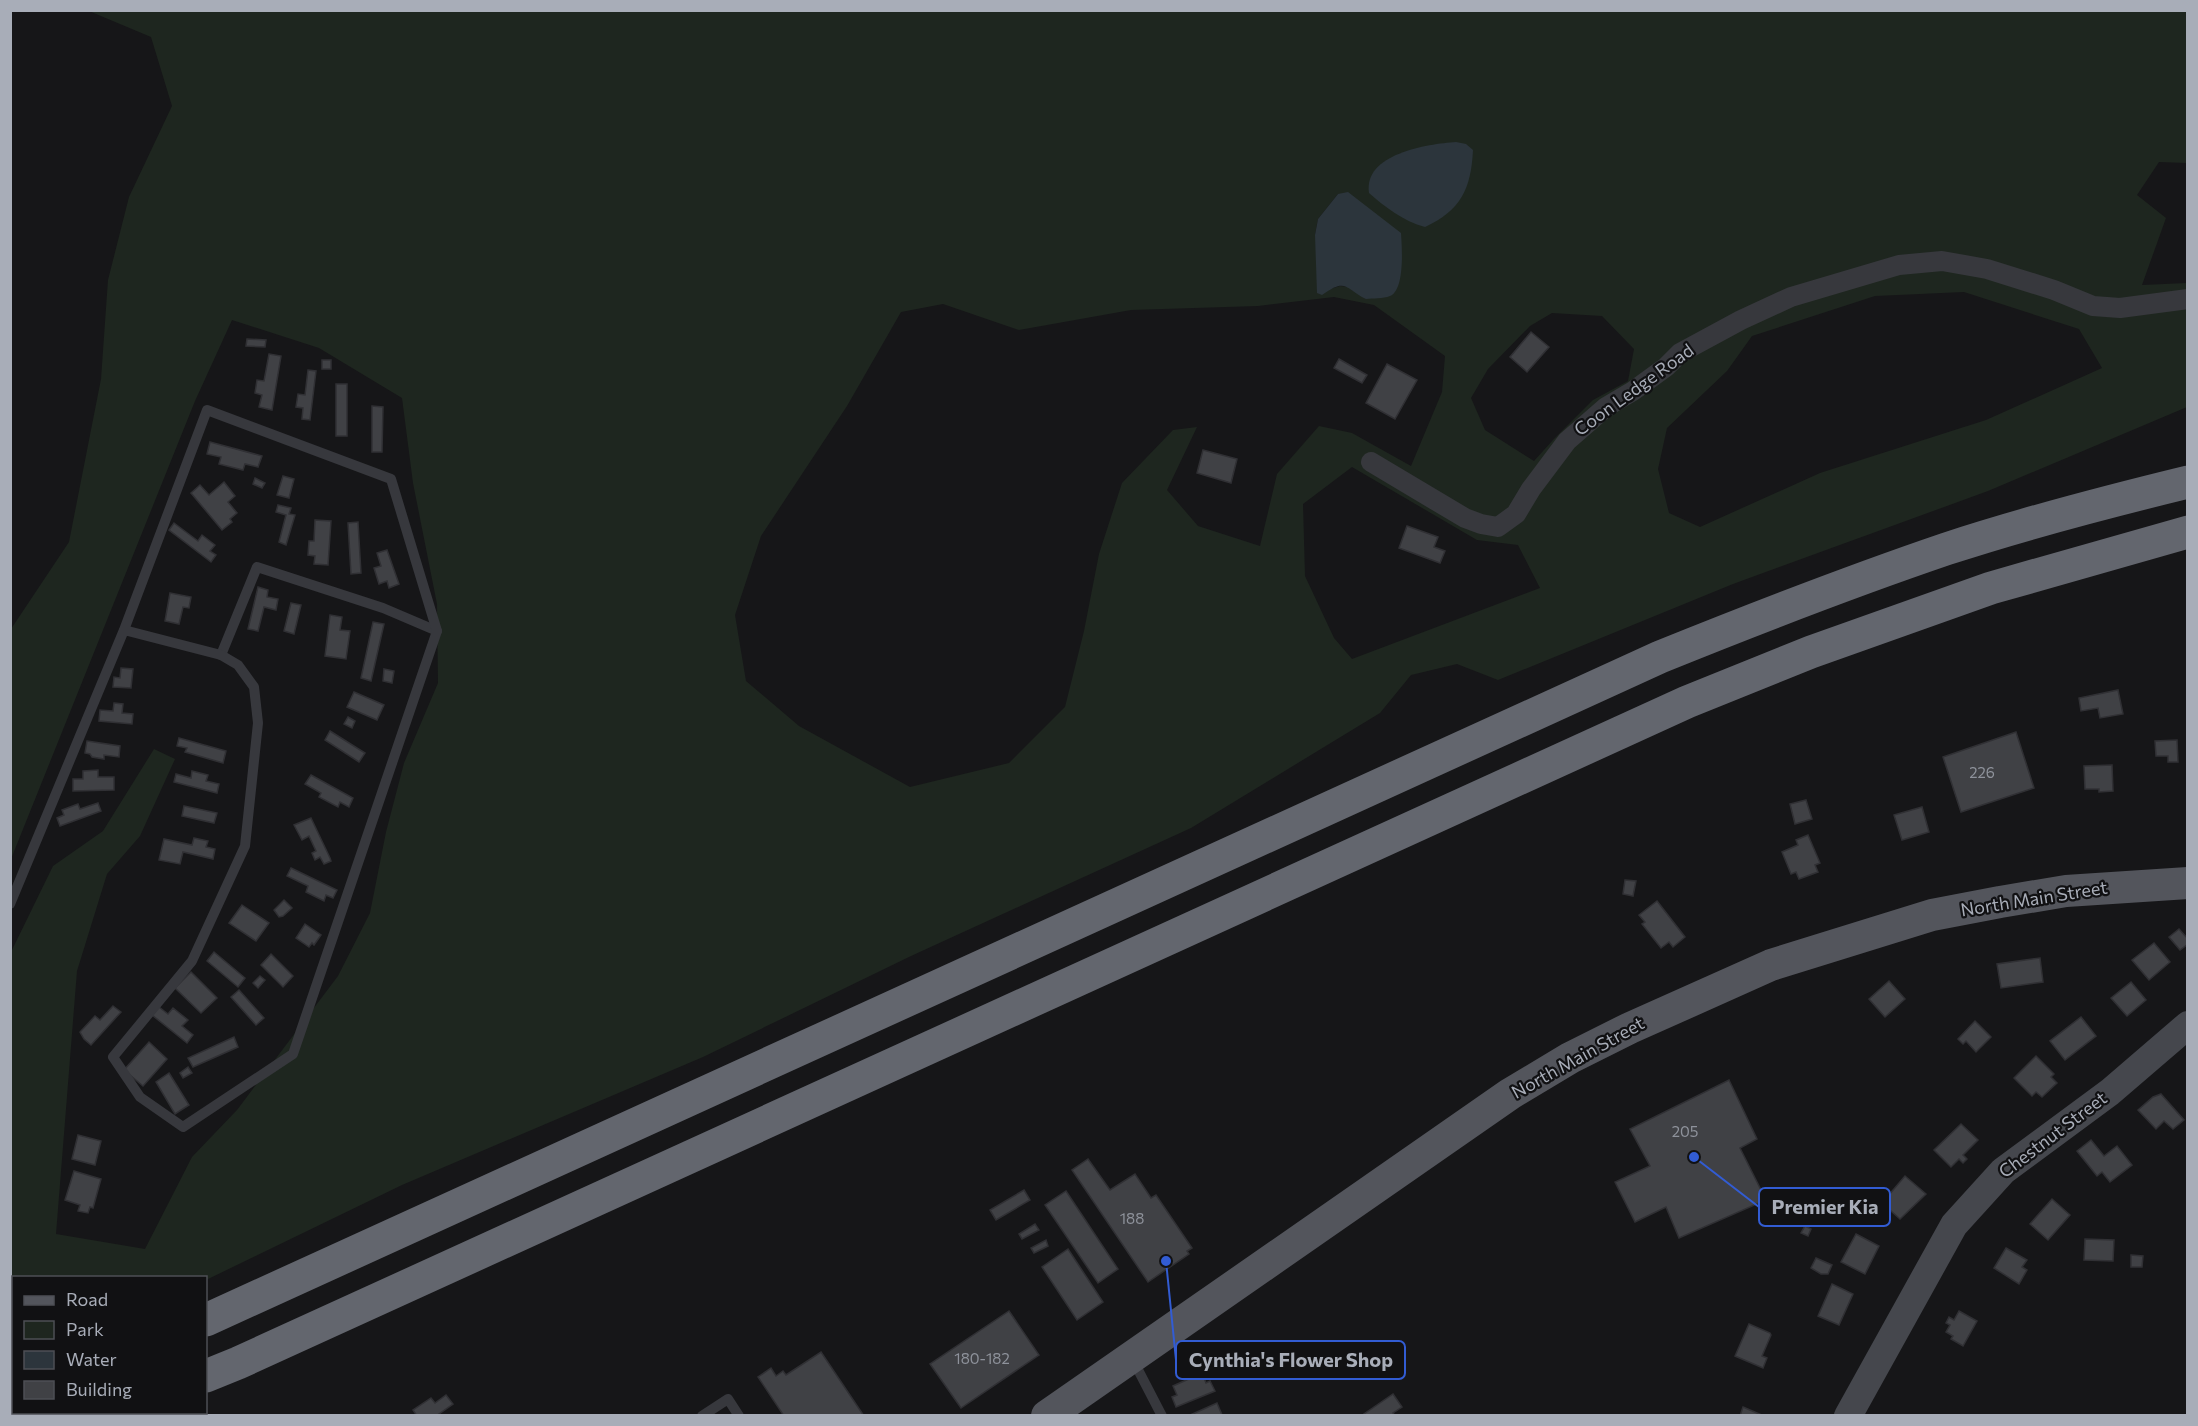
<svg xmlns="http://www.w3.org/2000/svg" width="2198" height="1426" viewBox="0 0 2198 1426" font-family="Commissioner,sans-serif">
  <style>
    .green { fill: #1e261f; fill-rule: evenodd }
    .water { fill: #2c353c }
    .building { fill: #404145; stroke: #303034; stroke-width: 1.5 }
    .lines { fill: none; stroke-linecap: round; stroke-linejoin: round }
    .lane { stroke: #37383d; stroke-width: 10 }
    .street { stroke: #37383d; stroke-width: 20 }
    .secondary { stroke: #45474d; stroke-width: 28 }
    .primary { stroke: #53555c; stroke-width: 32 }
    .highway { stroke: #63666e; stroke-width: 33 }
    .labels { text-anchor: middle; stroke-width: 4.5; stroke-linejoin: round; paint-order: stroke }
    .number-label { font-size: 15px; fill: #8e929b }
    .street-label { font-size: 18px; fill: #a8adb8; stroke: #111113 }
    .leader { fill: none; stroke: #325cd3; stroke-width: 2 }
    .callout-dot { fill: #325cd3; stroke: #111113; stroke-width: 2 }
    .callout { fill: #111113; stroke: #325cd3; stroke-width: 2 }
    .callout-label { font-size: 20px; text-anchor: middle; font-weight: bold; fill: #a8adb8 }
  </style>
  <rect width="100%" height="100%" fill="#161618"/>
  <path class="green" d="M89,11h2098v152l-28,-1 -22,33 29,23 -24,67 45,-2v124l-199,84 -255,93 -235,96 -41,-16 -46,11 -31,38 -189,115 -280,128 -208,101 -301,128 -196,95v-2h-192v85l-3,1v-412l42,-86 50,-35 51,-82 21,10 -35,77 -33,38 -30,97 -21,263 89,15 47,-92 45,-47 101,-134 32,-63 16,-81 18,-69 34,-80 -1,-79 -24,-121 -11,-85 -83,-50 -87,-28 -37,81 -184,458v-230l58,-87 32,-163 7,-99 21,-83 43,-91 -21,-69zM1338,194l15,97 -4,-4 -9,-1 -10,3 -15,-54 3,-16zM1964,292l115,37 23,39 -116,52 -166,53 -120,54 -31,-14 -11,-44 9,-41 60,-57 25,-35 123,-40zM1334,297l40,8 71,51 -3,36 -31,74 -59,-33 -33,-7 -42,48 -17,72 -62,-20 -31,-36 30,-63 -24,3 -51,53 -23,71 -15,77 -19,76 -56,56 -99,24 -111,-61 -53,-45 -11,-66 26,-79 86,-130 54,-94 42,-8 76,26 112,-20 127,-4zM1552,313l50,3 32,33 -6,32 -35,19 -40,40 -19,21 -49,-31 -14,-32 17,-29 42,-43zM1352,467l125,73 41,5 22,43 -188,71 -18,-21 -29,-62 -2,-72z"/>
  <g class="water">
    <path d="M1456,142l10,2 7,6c-2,39 -12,60 -48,77 -22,-6 -40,-20 -56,-34 -6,-39 58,-49 87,-51z"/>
    <path d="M1348,192l53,41c1,14 4,57 -11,63 -7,3 -17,2 -24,3 -21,-10 -19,-22 -44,-4l-5,-2 -2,-58 3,-16 20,-25z"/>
  </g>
  <g class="building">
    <path d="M1531,332l18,15 -22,25 -17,-15z"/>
    <path d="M247,339l19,1 -1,7 -19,-1z"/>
    <path d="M269,354l12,2 -9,54 -13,-3 3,-12 -7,-2 2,-13 7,1z"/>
    <path d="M1339,359l28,16 -5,8 -28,-15z"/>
    <rect x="322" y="360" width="9" height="9"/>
    <path d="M1387,364l30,16 -22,39 -29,-16z"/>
    <path d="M308,370l8,1 -6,49 -8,-1 1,-11 -7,-1 2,-13 7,1z"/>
    <rect x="336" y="384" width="11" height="52"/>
    <path d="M372,406l11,1 -1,45h-10z"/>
    <path d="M210,442l52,14 -4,11 -13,-3 -2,6 -24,-6 2,-7 -14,-3z"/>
    <path d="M1203,450l34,9 -6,24 -34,-10z"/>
    <path d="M283,476l11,3 -5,19 -12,-3z"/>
    <path d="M255,478l10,5 -3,5 -9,-4z"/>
    <path d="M224,482l11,14 -7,6 9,11 -7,6 2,3 -10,8 -31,-37 9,-8 9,10z"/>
    <path d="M278,505l13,3 -2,6 6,1 -9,30 -7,-3 7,-27 -10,-3z"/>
    <path d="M315,520l16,1 -3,44 -14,-1 1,-8 -7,-1 1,-14h5z"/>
    <path d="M358,522l3,51 -10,1 -3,-51z"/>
    <path d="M174,523l24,18 4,-6 13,10 -5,6 6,4 -5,7 -42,-32z"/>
    <path d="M1407,526l31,11 -4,10 11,4 -5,12 -41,-15z"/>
    <path d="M387,550l12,34 -10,4 -2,-7 -8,3 -5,-16 7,-2 -4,-13z"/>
    <path d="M258,587l10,3 -1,7 11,2 -2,11 -12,-3 -6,24 -10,-2z"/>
    <path d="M170,593l21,4 -2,11 -6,-1 -4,17 -14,-3z"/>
    <path d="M291,603l10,2 -7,29 -10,-3z"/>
    <path d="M330,615l12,2 -2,13 10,1 -4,28 -21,-3z"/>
    <path d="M373,622l11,2 -13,57 -10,-3z"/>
    <path d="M121,668l12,1 -2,19 -18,-1 1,-10 6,1z"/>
    <path d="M384,669l10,2 -2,12 -9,-2z"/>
    <path d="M2118,690l5,24 -23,4 -2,-10 -17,3 -2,-13z"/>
    <path d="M354,692l30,13 -7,15 -30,-13z"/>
    <path d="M114,703l9,1 -1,9 11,1 -1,10 -33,-3 1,-11 13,1z"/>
    <path d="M348,717l7,4 -3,7 -8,-4z"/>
    <path d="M330,731l35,22 -6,9 -34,-22z"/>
    <path d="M2016,732l18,56 -73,24 -18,-55z"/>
    <path d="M179,738l47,13 -3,12 -38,-11 2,-4 -10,-2z"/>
    <path d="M2177,740l1,22h-10v-6h-12l-1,-15z"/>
    <path d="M87,741l33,5 -1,11 -15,-2v4l-12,-2 -2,-3 -5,-1z"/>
    <path d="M2112,765l1,26 -14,1v-3h-14l-1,-23z"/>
    <path d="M98,770v7h16v13l-41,1v-12h10v-8z"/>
    <path d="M192,771l16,4 -2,6 13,3 -2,9 -43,-11 2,-8 15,4z"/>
    <path d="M311,775l42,23 -4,9 -9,-5 -2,5 -19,-10 2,-4 -16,-9z"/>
    <path d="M1806,800l6,19 -17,5 -5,-20z"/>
    <path d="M98,803l3,8 -41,15 -3,-8 7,-3 -2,-5 16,-6 2,5z"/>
    <path d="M184,806l33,7 -3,10 -32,-7z"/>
    <path d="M1922,807l7,25 -27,8 -8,-25z"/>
    <path d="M311,818l19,40 1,3 -7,3 -4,-7 -5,3 -3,-7 4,-2 -7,-15 -7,4 -8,-15z"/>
    <path d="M1808,835l12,28 -5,2 3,7 -19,7 -3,-7 -5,2 -9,-22 16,-7 -2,-5z"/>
    <path d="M194,838l14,3 -2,6 9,2 -2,10 -30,-7 -3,12 -21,-4 5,-21 28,6z"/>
    <path d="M291,868l46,22 -4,8 -7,-3 -2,6 -18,-9 2,-6 -21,-10z"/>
    <path d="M1625,880l11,1 -3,15 -10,-2z"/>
    <path d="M284,900l8,8 -9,8 -4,1 -5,-7z"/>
    <path d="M1657,901l28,36 -12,10 -4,-5 -8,6 -19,-24 3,-2 -6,-7z"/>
    <path d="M242,905l27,18 -13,18 -27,-18z"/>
    <path d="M305,924l16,11 -7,10 -2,-2 -3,4 -13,-9z"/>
    <path d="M2179,929l9,10v5l-8,6 -11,-13z"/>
    <path d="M2154,943l16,19 -21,18 -17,-20z"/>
    <path d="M214,952l31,26 -7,9 -31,-26z"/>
    <path d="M271,954l22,22 -10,11 -22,-22z"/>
    <path d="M2040,958l3,24 -42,6 -4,-24z"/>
    <path d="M191,972l26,26 -16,15 -26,-25z"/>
    <path d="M260,976l5,4 -7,8 -5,-5z"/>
    <path d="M1889,981l16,18 -20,18 -16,-18z"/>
    <path d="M2131,982l15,18 -19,16 -16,-18z"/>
    <path d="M239,990l25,28 -8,7 -25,-28z"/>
    <path d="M113,1006l8,6 -30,33 -7,-6 -4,-7 15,-16 5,4z"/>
    <path d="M159,1007l9,7 5,-6 15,12 -6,6 11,9 -6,8 -35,-28z"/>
    <path d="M2081,1017l15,19 -31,24 -15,-19z"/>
    <path d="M1975,1021l16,16 -15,15 -10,-11 -3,3 -5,-5z"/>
    <path d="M234,1037l4,10 -45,20 -5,-9z"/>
    <path d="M149,1042l18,17 -24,27 -19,-16z"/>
    <path d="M2036,1056l18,18 -3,3 6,6 -15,14 -6,-5 -4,4 -18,-18z"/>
    <path d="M188,1067l4,6 -9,5 -3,-5z"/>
    <path d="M169,1073l20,32 -14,9 -19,-32z"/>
    <path d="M1729,1080l28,59 -17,9 26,52 -87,38 -13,-31 -31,15 -20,-40 35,-16 -20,-37z"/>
    <path d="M2161,1094l23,26 -11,9 -9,-8 -8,8 -18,-19 15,-13z"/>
    <path d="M1961,1124l17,16 -15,15 4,4 -4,4 -4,-4 -8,8 -17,-17z"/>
    <path d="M78,1135l23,6 -6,24 -23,-6z"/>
    <path d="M2091,1140l13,16 13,-10 15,19 -22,17 -8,-10 -5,4 -20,-25z"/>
    <path d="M1088,1159l22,31 25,-16 16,24 5,-3 36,53 -5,3 2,3 -41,28 -76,-112z"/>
    <path d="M74,1171l27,8 -8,29 -3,-1 -2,6 -10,-2 2,-6 -15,-5z"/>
    <path d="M1905,1176l21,18 -26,25 -18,-16z"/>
    <path d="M1024,1190l6,10 -34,20 -6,-10z"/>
    <path d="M1066,1191l52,78 -20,14 -53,-78z"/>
    <path d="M2052,1199l18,16 -22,25 -18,-16z"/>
    <path d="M1035,1224l4,6 -17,9 -3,-5z"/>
    <path d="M1805,1226l6,3 -3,7 -7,-3z"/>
    <path d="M1856,1234l23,12 -14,28 -24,-12z"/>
    <path d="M2085,1239l29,1 -1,21 -29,-1z"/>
    <path d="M1046,1240l2,6 -14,7 -3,-5z"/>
    <path d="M2006,1248l21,12 -5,7 5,3 -8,14 -25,-16z"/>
    <path d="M1068,1249l35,53 -26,18 -35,-53z"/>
    <path d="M2131,1255l12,1 -1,11h-11z"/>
    <path d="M1816,1258l16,7 -4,9h-7l-10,-6z"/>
    <path d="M1832,1284l21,10 -14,31 -21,-9z"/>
    <path d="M1009,1311l30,44 -78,53 -31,-44z"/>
    <path d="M1959,1311l18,10 -14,25 -12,-7 2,-3 -7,-4 4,-7 -4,-2 3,-6 5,3z"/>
    <path d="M1749,1324l21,9 1,2 -9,21 5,2 -4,10 -28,-12z"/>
    <path d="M821,1352l43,64h-80l-26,-39 13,-9 5,8 7,-5 3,4z"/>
    <path d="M1202,1373l4,10 4,-2 5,10 -39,16 -4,-10 5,-2 -4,-9z"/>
    <path d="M1393,1394l9,13 -9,6 2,3h-34z"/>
    <path d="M446,1395l7,9 -17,12h-19l-4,-6 18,-12 4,5z"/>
    <path d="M1217,1403l5,12 -2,1h-32z"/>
    <path d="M1743,1407l21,9h-24z"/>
  </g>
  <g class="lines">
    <g class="lane">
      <path d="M221,655l36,-88 126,41 54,23"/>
      <path d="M10,904l114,-274 83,-220 184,69 46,152 -144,423 -110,73 -43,-30 -27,-40 79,-96 53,-115 13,-123 -4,-36 -16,-22 -17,-10 -97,-25"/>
      <path d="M1133,1360l29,56"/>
      <path d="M702,1416l26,-17 11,17"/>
    </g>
    <path class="street" d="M1371,462l94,56 16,6 17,3 18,-13 15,-25 36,-48 39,-34 27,-16 33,-24 14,-14 61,-33 50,-23 108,-32 43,-4 45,8 67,21 39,16 27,2 68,-9"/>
    <path class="secondary" d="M1848,1416l106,-191 49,-54 107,-79 78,-67"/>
    <path class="primary" d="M1047,1416l463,-322 60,-36 60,-30 141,-63 161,-50 68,-13 66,-11 122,-8"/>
    <g class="highway">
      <path d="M206,1320l1454,-663c94,-38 189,-75 286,-108 79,-26 160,-47 242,-67"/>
      <path d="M206,1376l32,-13 1449,-661 124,-50 180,-64 197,-56"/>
      <path d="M10,1398l4,-1"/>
      <path d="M107,1416l7,-4"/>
    </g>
  </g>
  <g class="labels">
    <g class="number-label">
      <text x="1982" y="778">226</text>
      <text x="1685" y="1137">205</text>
      <text x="1132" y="1224">188</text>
      <text x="982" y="1364">180-182</text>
    </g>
    <g class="street-label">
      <text transform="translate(1634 390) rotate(-36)" y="6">Coon Ledge Road</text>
      <text transform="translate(2034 899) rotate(-9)" y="6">North Main Street</text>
      <text transform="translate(1578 1058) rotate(-29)" y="6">North Main Street</text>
      <text transform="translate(2053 1135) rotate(-37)" y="6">Chestnut Street</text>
    </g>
  </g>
  <path class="leader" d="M1694 1157L1759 1207M1166 1261L1176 1360"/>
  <g class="callout-dot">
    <circle cx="1694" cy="1157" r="6"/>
    <circle cx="1166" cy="1261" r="6"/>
  </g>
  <g class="callout">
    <rect x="1759" y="1188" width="131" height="38" rx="6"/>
    <rect x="1176" y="1341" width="229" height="38" rx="6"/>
  </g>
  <g class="callout-label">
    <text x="1825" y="1214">Premier Kia</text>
    <text x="1291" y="1367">Cynthia's Flower Shop</text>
  </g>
  <rect width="2198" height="1426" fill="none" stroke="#a8adb8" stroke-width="24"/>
  <rect x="12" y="1276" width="195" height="138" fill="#111113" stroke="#4d4f55" stroke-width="1.5"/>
  <rect x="24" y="1296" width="30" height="9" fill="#53555c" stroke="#4d4f55" stroke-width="1.5"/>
  <text x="66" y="1306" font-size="18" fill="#a8adb8">Road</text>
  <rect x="24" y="1321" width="30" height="18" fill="#1e261f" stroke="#4d4f55" stroke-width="1.5"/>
  <text x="66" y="1336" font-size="18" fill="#a8adb8">Park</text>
  <rect x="24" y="1351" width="30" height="18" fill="#2c353c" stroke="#4d4f55" stroke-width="1.5"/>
  <text x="66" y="1366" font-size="18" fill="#a8adb8">Water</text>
  <rect x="24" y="1381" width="30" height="18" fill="#404145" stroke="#4d4f55" stroke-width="1.5"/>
  <text x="66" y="1396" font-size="18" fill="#a8adb8">Building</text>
</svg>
